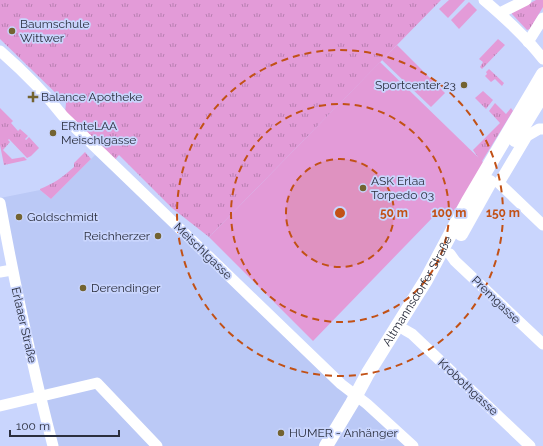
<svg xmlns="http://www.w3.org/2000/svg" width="543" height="446" viewBox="0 0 543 446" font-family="Raleway,sans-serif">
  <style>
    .built { fill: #bbc9f6 }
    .grass { fill: url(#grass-tufts) }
    .pitch { fill: #e39bd8 }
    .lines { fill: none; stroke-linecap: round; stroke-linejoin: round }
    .minor { stroke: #fff; stroke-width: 11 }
    .major { stroke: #fff; stroke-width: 14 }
    .ring { fill: none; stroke: #c25116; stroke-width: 2; stroke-dasharray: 7 5 }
    .poi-dot { fill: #736331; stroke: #c9d5fd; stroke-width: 1.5 }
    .labels { text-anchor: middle; stroke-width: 3.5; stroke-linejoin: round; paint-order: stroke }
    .poi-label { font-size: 12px; fill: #2b2f3e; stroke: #c9d5fd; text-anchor: start }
    .street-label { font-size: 12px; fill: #2b2f3e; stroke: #c9d5fd }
    .centre { fill: #c25116; stroke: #c9d5fd; stroke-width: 2 }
    .ring-label { font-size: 12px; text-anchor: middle; font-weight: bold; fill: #c25116; stroke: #c9d5fd; stroke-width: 3.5; stroke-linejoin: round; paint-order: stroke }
  </style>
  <defs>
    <pattern id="grass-tufts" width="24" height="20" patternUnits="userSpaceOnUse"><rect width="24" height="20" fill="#e39bd8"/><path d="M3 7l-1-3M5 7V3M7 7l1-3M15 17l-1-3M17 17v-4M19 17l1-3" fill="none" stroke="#b87fb1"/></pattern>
  </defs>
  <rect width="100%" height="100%" fill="#c9d5fd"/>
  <path class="built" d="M95,155l213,191 103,100h-358l-53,-248 40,-8 11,9z"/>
  <g class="grass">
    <path d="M0,0h441l-232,237 -37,-29 -53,-53 -5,6 -49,-48 1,-10 -66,-64z"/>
    <path d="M536,0h7v7l-13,22 -3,1 -15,-16v-1z"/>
    <path d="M498,39l7,6 -23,24 -2,-2 3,-5 -4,-3z"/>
    <path d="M489,69l15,14 -2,3 -7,-7 -4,3 -6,-6 2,-2 -1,-2z"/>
    <path d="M483,91l10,9 -7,9 -11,-11z"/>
    <path d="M495,103l11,11 5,-6 2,3 -61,99 27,-51 -6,-9 27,-27 -11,-12z"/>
    <path d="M0,108l13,13 -2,2 7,8 2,-2 8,7 -3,3 1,1 3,-3 10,11 -8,8 -4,2 -18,-19 -1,1 2,2 -7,8 9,9 12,-2 3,3 -23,5 -4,-20z"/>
    <path d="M85,152l6,7 -40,40 -11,-9v-1c13,-5 23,-12 34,-22v-4z"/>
  </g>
  <g class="pitch">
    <path d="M449,0h16l-17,18 -9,-9z"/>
    <path d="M469,2l8,8 -18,19 -8,-9z"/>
    <path d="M397,45l48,48 -14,14 -49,-47z"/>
    <path d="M380,62l105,102 -31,47 -17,2 -124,128 -104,-104z"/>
  </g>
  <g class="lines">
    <g class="minor">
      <path d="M484,0c20,17 43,38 59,59"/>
      <path d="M500,13l26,-13"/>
      <path d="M528,42l15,-24"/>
      <path d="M0,51c23,20 44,41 63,65l278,268 26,20 46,42"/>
      <path d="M543,129h-4l-12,7 -28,47 44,42"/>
      <path d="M0,203c15,82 32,163 53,243"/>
      <path d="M450,254l5,7 88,83"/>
      <path d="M0,272l12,-2"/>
      <path d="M405,330l7,4 118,112"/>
      <path d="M0,406l97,-23 60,63"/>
    </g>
    <g class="major">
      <path d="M515,140l28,-46"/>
      <path d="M461,234l29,-52"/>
      <path id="s1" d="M326,446l26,-43 16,-30 58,-93 42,-79 75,-127"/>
    </g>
  </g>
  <circle cx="340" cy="213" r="54" fill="#c25116" fill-opacity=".12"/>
  <g class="ring">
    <circle cx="340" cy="213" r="54"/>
    <circle cx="340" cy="213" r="109"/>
    <circle cx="340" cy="213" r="163"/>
  </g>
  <g class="poi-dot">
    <circle cx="12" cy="31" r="4"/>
    <circle cx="464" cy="85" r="4"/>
    <path d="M31 91h4v4h4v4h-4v4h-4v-4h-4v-4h4z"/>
    <circle cx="53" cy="133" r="4"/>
    <circle cx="363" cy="188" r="4"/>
    <circle cx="19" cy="217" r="4"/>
    <circle cx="158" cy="236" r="4"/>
    <circle cx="83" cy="288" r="4"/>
    <circle cx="281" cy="433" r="4"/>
  </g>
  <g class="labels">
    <g class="poi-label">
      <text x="20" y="28">Baumschule<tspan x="20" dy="14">Wittwer</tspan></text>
      <text x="456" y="89" text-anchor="end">Sportcenter 23</text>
      <text x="41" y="101">Balance Apotheke</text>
      <text x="61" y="130">ERnteLAA<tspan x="61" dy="14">Meischlgasse</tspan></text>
      <text x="371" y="185">ASK Erlaa<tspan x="371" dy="14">Torpedo 03</tspan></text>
      <text x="27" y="221">Goldschmidt</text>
      <text x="150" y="240" text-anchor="end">Reichherzer</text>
      <text x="91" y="292">Derendinger</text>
      <text x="289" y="437">HUMER - Anhänger</text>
    </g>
    <g class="street-label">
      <text transform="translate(203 251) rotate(44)" y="4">Meischlgasse</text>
      <text dy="4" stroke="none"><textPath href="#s1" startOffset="180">Altmannsdorfer Straße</textPath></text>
      <text transform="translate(496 300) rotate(44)" y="4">Premgasse</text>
      <text transform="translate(24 325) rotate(77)" y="4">Erlaaer Straße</text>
      <text transform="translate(468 387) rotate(43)" y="4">Krobothgasse</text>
    </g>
  </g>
  <circle cx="340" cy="213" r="6" class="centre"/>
  <g class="ring-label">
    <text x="394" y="217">50 m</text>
    <text x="449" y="217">100 m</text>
    <text x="503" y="217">150 m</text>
  </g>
  <path d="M10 430v6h109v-6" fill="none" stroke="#2b2f3e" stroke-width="2"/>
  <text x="16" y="430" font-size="12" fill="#2b2f3e" stroke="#c9d5fd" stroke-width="3" paint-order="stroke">100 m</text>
</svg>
